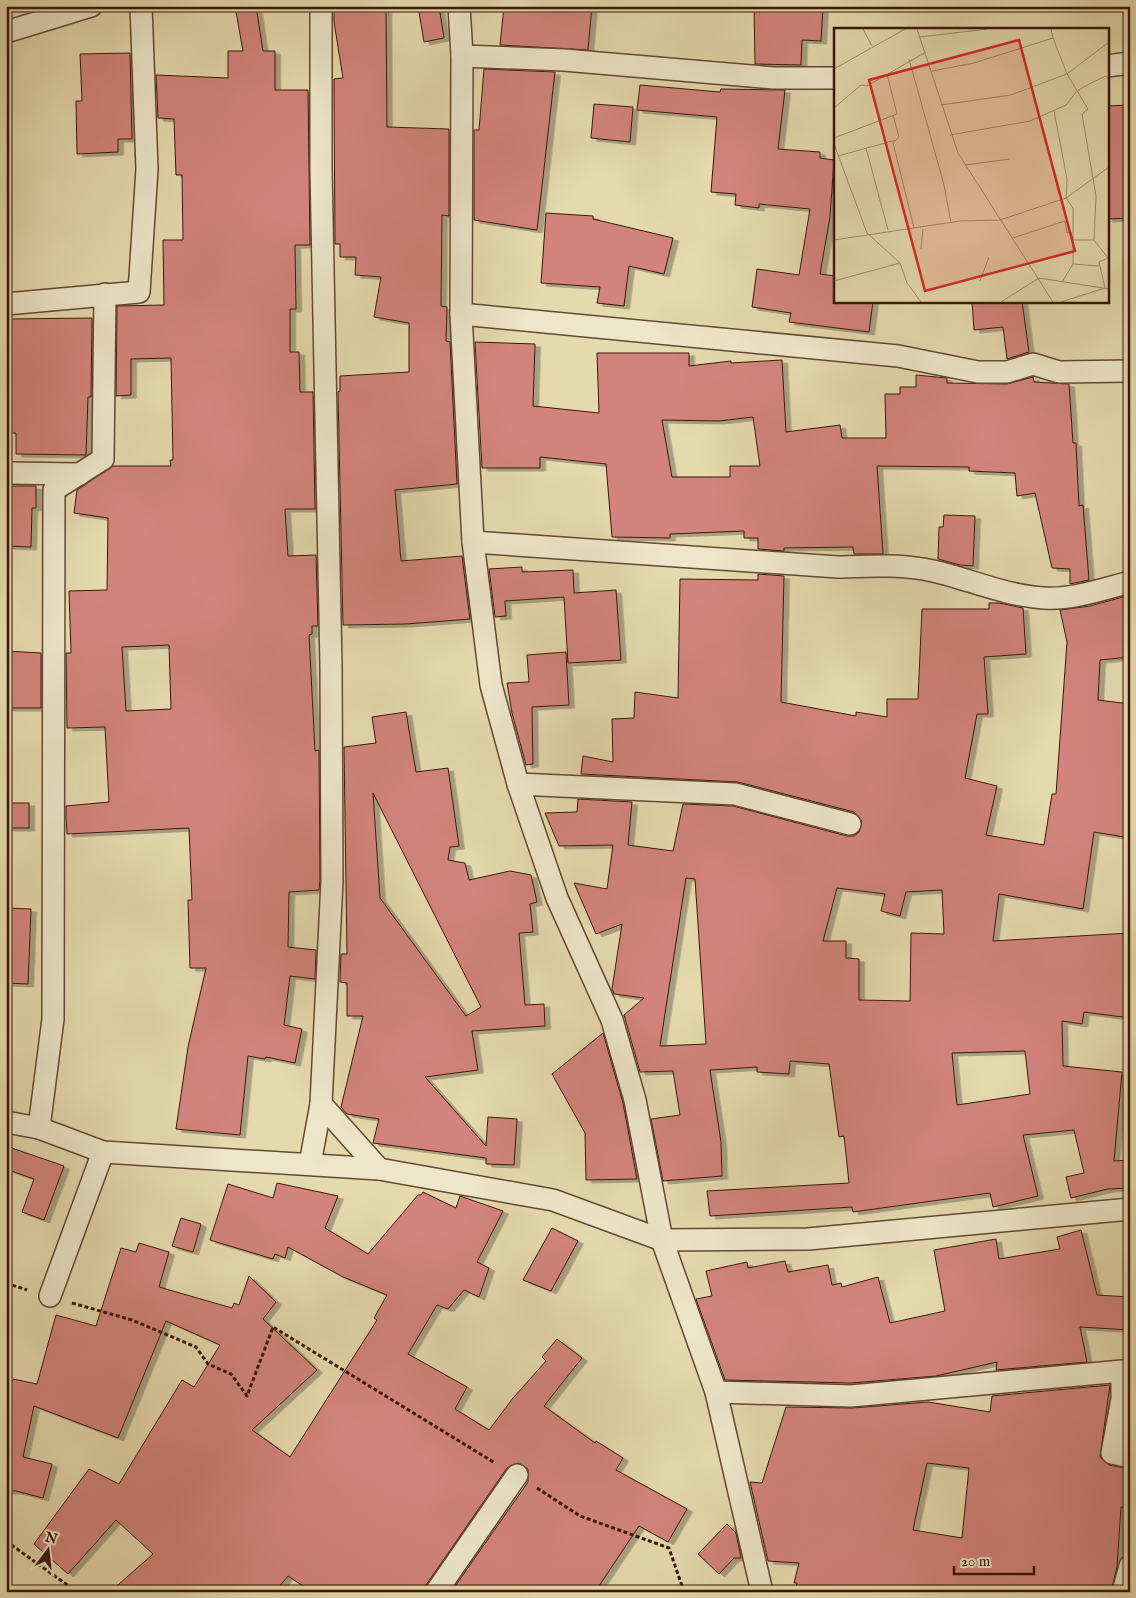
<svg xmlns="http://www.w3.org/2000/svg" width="1136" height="1598" viewBox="0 0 1136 1598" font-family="'IM FELL English',serif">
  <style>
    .building { fill: #d2847c; stroke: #381709; fill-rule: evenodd; filter: url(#shadow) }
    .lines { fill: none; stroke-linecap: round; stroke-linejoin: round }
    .minor-casing { stroke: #634832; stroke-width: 24 }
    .path { stroke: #381709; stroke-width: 3; stroke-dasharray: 4 2.5; stroke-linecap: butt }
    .minor { stroke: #eee6ca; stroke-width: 21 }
    .inset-road { fill: none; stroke: #a08b6c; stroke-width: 1 }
    .view { fill: #d62828; fill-opacity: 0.15; stroke: #d62828; stroke-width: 2.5 }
    .inset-edge { fill: none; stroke: #381709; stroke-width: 2.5 }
  </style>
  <defs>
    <filter id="shadow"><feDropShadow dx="5.5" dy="3" stdDeviation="0" flood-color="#0004"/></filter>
  </defs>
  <rect width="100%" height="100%" fill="#e5d9ae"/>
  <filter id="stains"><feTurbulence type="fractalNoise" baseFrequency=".004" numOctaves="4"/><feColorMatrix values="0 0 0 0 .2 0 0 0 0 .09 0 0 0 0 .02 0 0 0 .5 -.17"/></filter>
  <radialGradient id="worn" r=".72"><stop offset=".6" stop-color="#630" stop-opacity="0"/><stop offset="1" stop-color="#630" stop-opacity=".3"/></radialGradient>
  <g class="building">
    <path d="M235,6h21l7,45h12v39h33l2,155h-15l1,64h-6v43h9l1,40h13l2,117h-30l3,47 28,-1 2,71h-6v8l-3,1 6,116 4,-1 1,131 -1,9 -30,2 -1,55 28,3 -1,29 -25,-3 -6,49 18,4 -7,34 -29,-6 -1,2 -17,-3 -8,79 -64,-6 12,-82 18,-79h-16l-2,-68h4l-3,-72 -122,6 -1,-17v-11l43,-4 -4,-75 -38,1 -1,-75h5l-2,-62 38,-1 1,-72 -34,-5 3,-23 36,-24h58l-1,-6h3l-2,-102 -40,1v36l-15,1 1,-90 47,-1 -1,-65h20l-1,-65h-6l-2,-56 -16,-1 -2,-43 72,3v-27h15zM169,645l2,64 -45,2 -4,-64z"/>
    <path d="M334,6h52l1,121 62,2v87l-7,-1 -1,91 6,1 -1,34 4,1 7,142 -62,6 6,71 61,-5 8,63 -64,5 -63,1 -5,-233 2,-1v-15l69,-4v-49l-35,-6 7,-40 -26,-2 1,-18h-16v-13h-5l-1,-155v-10l9,-1 -9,-56z"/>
    <path d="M418,6h21l5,32 -20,4z"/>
    <path d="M504,6h88l-4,44 -88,-5z"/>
    <path d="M754,6h69l-2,35 -19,-1 -1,25 -46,-1z"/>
    <path d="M130,53l2,86h-14v13l-41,2 -1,-53h6l-2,-47z"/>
    <path d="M484,69l71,3 -18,158 -63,-10v-90h5z"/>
    <path d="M640,85l80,7 1,-3 64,1 -7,59 42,3v6l14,2 -4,57 -10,57 15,2v25h38l-4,31 -80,-10 2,-9 -39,-6 5,-38 42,6 11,-66 -51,-5v4l-24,-3 1,-11 -25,-2 6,-75 -80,-7z"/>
    <path d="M594,104l39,3 -3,35 -39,-4z"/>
    <path d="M1130,105v113l-23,1v-113z"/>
    <path d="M546,213l47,3v3l80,19 -9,36 -35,-8 -5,40 -27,-3 3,-16 -59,-4z"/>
    <path d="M972,301h50l7,51 -22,7 -4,-32 -29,3z"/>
    <path d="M92,318l-1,79h-3l-2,58 -70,-1v-21h-6l1,-17h-5v-97z"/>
    <path d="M475,342l60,2 -2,62 66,7 -2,-60h92v13l42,-5v2l51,-3 4,72 54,-7 2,13h44l-1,-44h15v-7h16v-12l31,3v5l60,1 26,-7 1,5 35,2 4,59h3l3,63 4,-1 6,75 -19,4v-15l-18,-1 -17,-75 -18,3 -2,-23 -46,-2v-4l-92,-1 6,88h-29l-1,-7 -69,1v3l-26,-2v-11h-14v-7l-74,3v4l-58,-1 -6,-73 -66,-7v11h-58zM753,417l7,49h-30v11h-58l-10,-57 57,1z"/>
    <path d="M6,486h30v22h-4l-1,39 -25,-1z"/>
    <path d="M944,515l31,1 -2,50 -13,-1 -22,-6 1,-32h4z"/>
    <path d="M522,567v5l51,-2 1,23 42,-3 5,70 -53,3 -4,-66 -59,4 1,15 -11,1 -6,-48z"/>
    <path d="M758,574l26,2 -3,126 75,14v-4l31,5v-18h31l4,-90h67v-6h10l24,5 3,46 -42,3 4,57h-11l-12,64 32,8 -11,49 58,10 8,-51h4l11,-152 -7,-32 30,-4 40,-11v62l-30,3 -2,40 32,4v73l-6,30 6,1v30l-36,-6 -11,77 -84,-15 -6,47 137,-8v85l-46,-6 -2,12 -20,-3 1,45 59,6 -8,89 16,-1v28l-22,1 -37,9 -5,-21 18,-4 -10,-43 -51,5 15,61 -45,11 -3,-14 -137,19 -1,-5 -142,9 -3,-25 142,-8 -5,-47 -5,1 -10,-73 -39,-3 -1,13 -32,-2v-5l-47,3 11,72 1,34 -59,5 -12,-62 29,-4 -7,-44 -33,1 -16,-57 20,-17 -30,-4 -2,-5 10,-65 -26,10 -22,-51 33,6 6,-44 -54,1 -14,-33 32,-1 1,-13 54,3 -4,43 45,6 10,-47 50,2 114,30h7l5,-4 3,-11 -8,-9 -116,-30 -157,-8 2,-18 30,6 -1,-43 22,-1 1,-26 43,6 2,-119 78,1zM686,878l9,1 11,165 -46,2zM837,888l48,6 -4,17 19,5 6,-24 36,-2 2,44 -33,-1 -1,68 -51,-1v-41l-13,-1v-17h-23zM1025,1051l5,43 -73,11 -5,-52z"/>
    <path d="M6,651l35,2v55h-35z"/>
    <path d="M566,652l3,53 -37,2 1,57 -7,1 -14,-52 -5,-30 22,-1 -2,-27z"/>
    <path d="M406,712l10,60 32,-4 11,78 -9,1 -2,13 17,3 4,17 41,-9 21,4 6,27 -7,2 3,28 -14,1 6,72 19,-1 1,22 -73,5 6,39 -53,7 61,69 2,-29 29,2 -3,46 -28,-1v-6l-113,-15 6,-24 -32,-5 -6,-7 22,-91h-16v-33l-7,-1 1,-28h6l-3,-207 32,-4 -4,-26zM373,793l108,214 -15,9 -86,-118z"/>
    <rect x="6" y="803" width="23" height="25"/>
    <path d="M6,908l25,1 -3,75 -22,-1z"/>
    <path d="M603,1033l20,70 14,76 -51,1 -1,-47 -33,-59z"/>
    <path d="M6,1146l58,20 -20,54 -22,-8 12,-33 -28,-10z"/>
    <path d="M277,1183l61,13 -13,32 43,26 50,-59h3l2,-3 33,16 4,-12 43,15 -26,51 12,6 -10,29 -15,-7 -16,19 -11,-4 -29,49 59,33 -12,22 34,21 24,-32 33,-37 -4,-4 15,-18 25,19 -38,48 51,37 1,-2 27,17 -7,12 71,39 -19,33 -29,-16 -44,66h-144l77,-110v-13l-10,-6 -11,5 -81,117 -2,7h-112l-24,-16 -13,16h-165l43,-38 -37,-34 -48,54 -34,-30 55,-75 30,15 63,-104 12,7 26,-42 -54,-24 -48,117 -84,-32 -11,51 29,7 -9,34 -27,-7h-10v-83l7,-29 24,5 19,-69 40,11 25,-78 15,4 3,-9 30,9 -10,35 73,21 2,-5 5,2 10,-29 27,26 -13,17 54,51 -65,60 38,27 87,-137 -3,-2 13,-23 -44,-18 -55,-30 -3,11 -10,-4 -2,5 -63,-19 18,-56 45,14z"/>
    <path d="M181,1218l20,6 -8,28 -21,-6z"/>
    <path d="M552,1228l26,13 -27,50 -28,-11z"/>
    <path d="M1081,1230l16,65 33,2v33l-50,-3 7,35 -91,8 1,-8 -61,14 -85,7 -126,-3 -29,-81 16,-3 -6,-25 41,-9 1,6 37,-7 3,11 40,-7 4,20 9,-2 1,4 36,-10 12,46 55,-12 -11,-61 62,-11 3,20 61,-10 -3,-12z"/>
    <path d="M1110,1385l-10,72 9,8 21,4 -2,39 -7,-1 -4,60 -6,25h-316l2,-9h-3l5,-20 -31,-2 -18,-79 12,1 24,-76 66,1 76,-6 62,10 2,-16zM927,1463l42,5 -7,70 -49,-8z"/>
    <path d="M727,1524l9,9 5,25h-7l-15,16 -21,-20z"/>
  </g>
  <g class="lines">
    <defs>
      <g id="minor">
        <path d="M459,6l3,50 -1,258 12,228 18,143 27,99 39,114 55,122 23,80 27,140 54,152 46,200"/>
        <path d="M6,32l85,-26"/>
        <path d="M462,56l102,4 210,18h61"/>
        <path d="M1107,66l23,-3"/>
        <path d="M6,304l133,-12 8,-123 -6,-163"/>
        <path d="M461,314l437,42 80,16h29l26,-8 26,8 71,-1"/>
        <path d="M6,473l74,1"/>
        <path d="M473,542l365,25c32,-1 63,-3 95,4 36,8 73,25 111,27 28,2 59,-9 86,-16"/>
        <path d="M518,784l217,10 115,30"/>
        <path d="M321,1104l58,65"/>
        <path d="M6,1122l33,6 64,24 276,17 174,31 109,40 146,-1 322,-30"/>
        <path d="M39,1128l14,-109 1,-529 49,-31 2,-165"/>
        <path d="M310,1164l11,-60 11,-223 -1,-214 -10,-498v-163"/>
        <path d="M50,1296l53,-144"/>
        <path d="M716,1392l135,4 271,-25v28l-10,54 18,4"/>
        <path d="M436,1592l81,-117"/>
        <path d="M1123,1592l7,-26"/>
      </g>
    </defs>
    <use href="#minor" class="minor-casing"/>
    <g class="path">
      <path d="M6,1283l21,7"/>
      <path d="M72,1303l60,17 64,27 12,17 23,10 16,22 26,-69 222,136"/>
      <path d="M537,1488l43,28 89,32 15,44"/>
      <path d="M6,1541l71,51"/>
    </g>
    <use href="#minor" class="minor"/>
  </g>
  <g transform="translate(834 28)">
    <rect width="275" height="275" fill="#e5d9ae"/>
    <path class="inset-road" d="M29,1l9,17M83,1l41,124 95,149M86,9l67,-8M219,10l14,36 42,-32M75,31l35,126 7,38M0,41l71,-40M98,43l42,-8 79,-25 -2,-9M107,77l70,-10 56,-21 21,35 -6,5 14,82 -2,44h-21l-2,-8 -4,1 -2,-12 -52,17M0,80l27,-23 6,1 59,-34M220,83l13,68 -1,19 7,10v56l-11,18M59,87l6,22 -6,6 21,85M116,107l80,-14 36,-16 11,-14 12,-7 17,-8 3,3M0,110l63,-24 -10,-40M0,116l33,89 33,30 7,20 14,19M32,120l22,82M4,128l58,-16M131,137l45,-6M0,212l126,-19 40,-1 66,-22 43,-31M87,221l2,-20M239,236l26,2M0,253l66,-18M146,253l9,-24M167,274l38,-24 70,11M227,274l44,-14 -6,-26 9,-4 -14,-18"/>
    <path class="view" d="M185,12l56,211 -150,40 -56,-211z"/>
    <rect width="275" height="275" class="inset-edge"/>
  </g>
  <rect width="1136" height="1598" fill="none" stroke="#e5d9ae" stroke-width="25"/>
  <rect x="8" y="8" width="1121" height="1583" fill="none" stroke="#381709" stroke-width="2.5"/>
  <rect x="12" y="12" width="1111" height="1573" fill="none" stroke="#381709"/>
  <g transform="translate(48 1550) rotate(15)" stroke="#eee6ca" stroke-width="4" paint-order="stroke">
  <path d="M0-4L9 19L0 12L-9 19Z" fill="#381709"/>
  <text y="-8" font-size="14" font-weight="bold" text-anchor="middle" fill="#381709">N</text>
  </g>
  <path d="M954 1566v8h80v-8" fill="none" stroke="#381709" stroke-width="2.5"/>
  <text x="961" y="1566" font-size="15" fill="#381709" stroke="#eee6ca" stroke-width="4" paint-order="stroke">20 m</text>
  <rect width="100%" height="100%" filter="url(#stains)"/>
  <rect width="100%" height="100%" fill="url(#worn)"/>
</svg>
